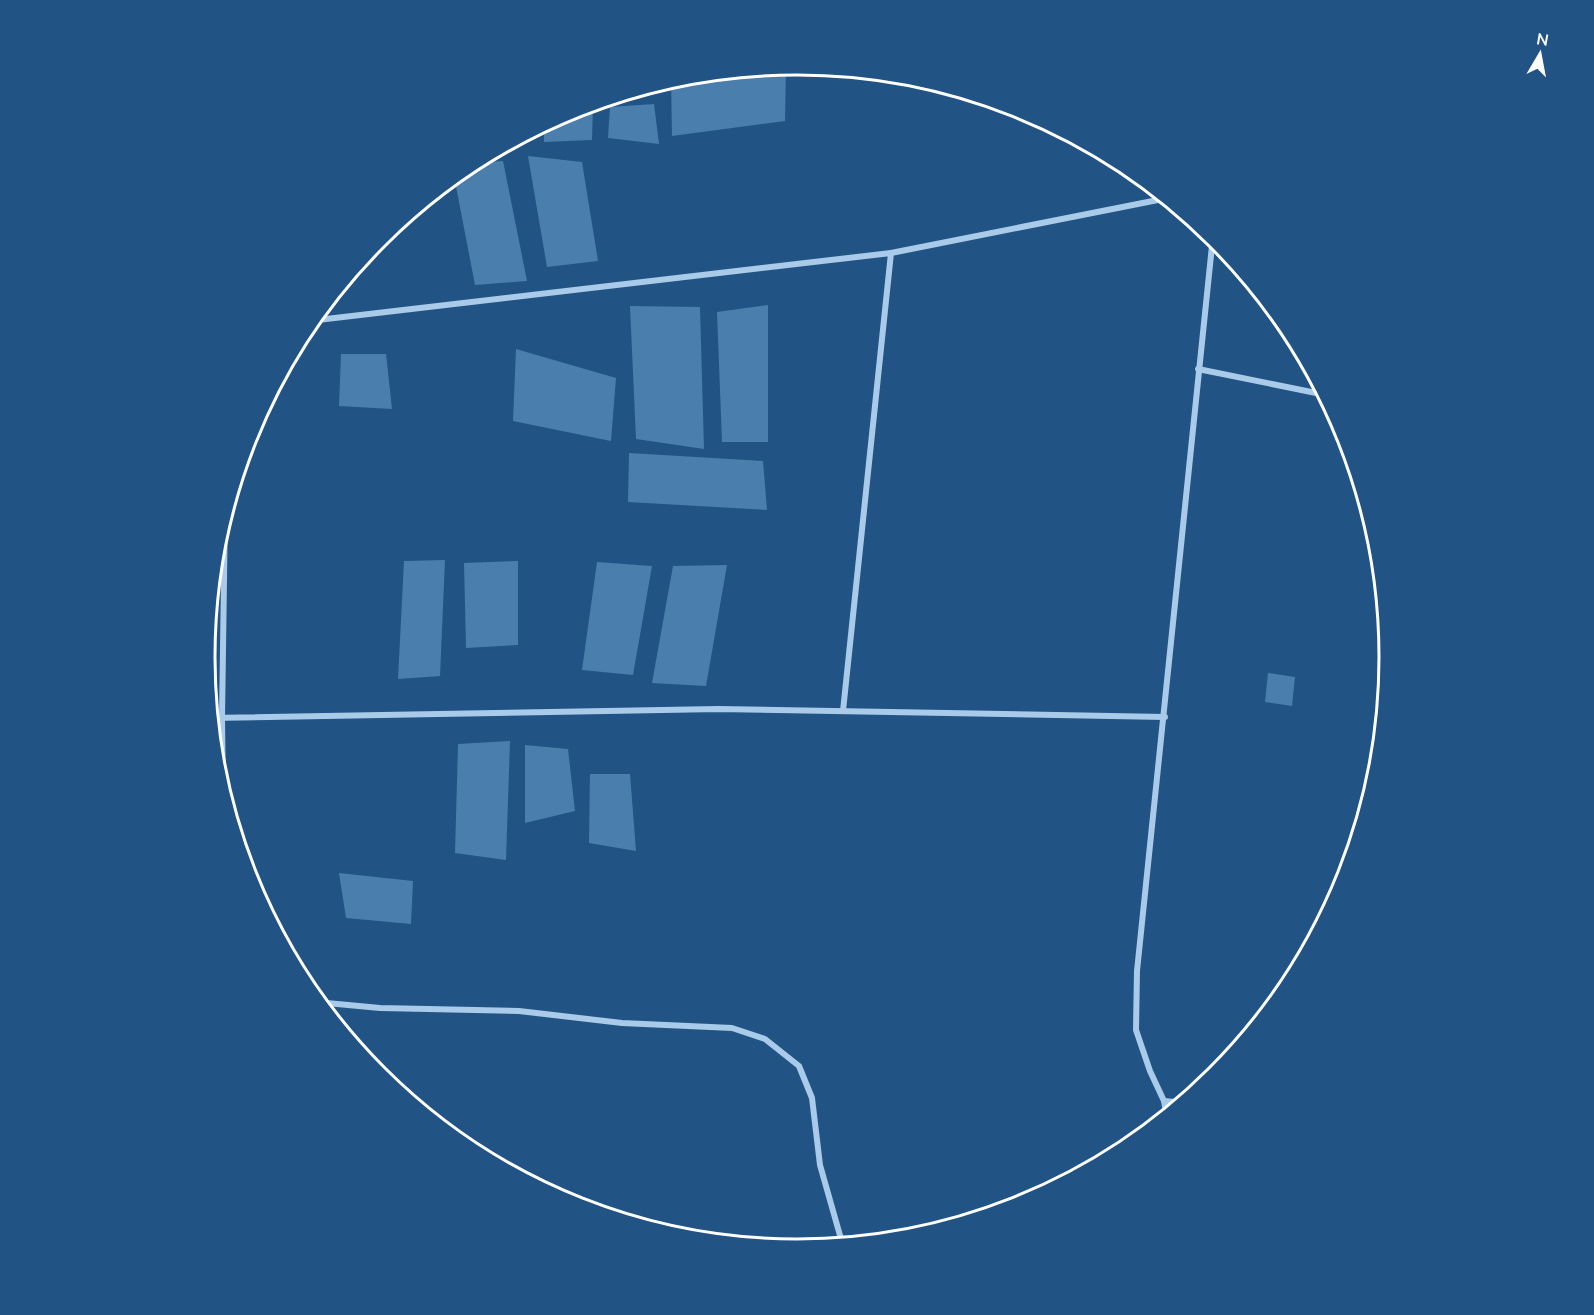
<svg xmlns="http://www.w3.org/2000/svg" width="1594" height="1315" viewBox="0 0 1594 1315" font-family="'Nunito Sans',sans-serif">
  <style>
    .building { fill: #4a7eac }
    .lines { fill: none; stroke-linecap: round; stroke-linejoin: round }
    .street { stroke: #a9cbe9; stroke-width: 6 }
    .rim { fill: none; stroke: #fff; stroke-width: 3 }
  </style>
  <rect width="100%" height="100%" fill="#215484"/>
  <g class="building">
    <path d="M786,66l-1,55 -113,15 -1,-57 11,-3z"/>
    <path d="M593,103l-1,37 -48,2v-19l26,-13z"/>
    <path d="M654,104l5,40 -51,-6 2,-31z"/>
    <path d="M528,156l54,6 16,99 -51,6z"/>
    <path d="M503,161l24,120 -52,4 -21,-109 17,-13z"/>
    <path d="M768,305v137h-46l-5,-130z"/>
    <path d="M630,306l70,1 4,142 -68,-10z"/>
    <path d="M516,349l100,29 -5,63 -98,-20z"/>
    <path d="M341,354h45l6,55 -53,-3z"/>
    <path d="M629,453l134,8 4,49 -139,-8z"/>
    <path d="M445,560l-5,116 -42,3 6,-118z"/>
    <path d="M518,561v84l-52,3 -2,-85z"/>
    <path d="M597,562l55,4 -19,109 -51,-5z"/>
    <path d="M727,565l-21,121 -54,-3 21,-117z"/>
    <path d="M1268,673l27,4 -3,29 -27,-4z"/>
    <path d="M510,741l-4,119 -51,-7 3,-109z"/>
    <path d="M525,745l43,4 7,62 -50,12z"/>
    <path d="M590,774h40l6,77 -47,-8z"/>
    <path d="M339,873l74,8 -2,43 -65,-6z"/>
  </g>
  <g class="lines">
    <g class="street">
      <path d="M309,321l582,-68 277,-55"/>
      <path d="M1198,369l128,26"/>
      <path d="M843,711l48,-458"/>
      <path d="M210,718l508,-9 447,8"/>
      <path d="M223,799l-1,-81 3,-208"/>
      <path d="M316,1002l64,6 139,3 103,12 110,5 33,11 34,27 13,32 8,67 23,81"/>
      <path d="M1164,1101l3,17"/>
      <path d="M1185,1103l-21,-2 -14,-30 -14,-41 1,-59 76,-735"/>
    </g>
  </g>
  <path d="M0 0H1594V1315H0ZM215 657a582 582 0 1 1 1164 0a582 582 0 1 1-1164 0Z" fill="#215484" fill-rule="evenodd"/>
  <path class="rim" d="M215 657a582 582 0 1 1 1164 0a582 582 0 1 1-1164 0Z"/>
  <g transform="translate(1540 54) rotate(10)" stroke="#215484" stroke-width="4.5" paint-order="stroke">
  <path d="M0-4.5L10 22L0 15L-10 22Z" fill="#ffffff"/>
  <text y="-9" font-size="16" font-weight="bold" text-anchor="middle" fill="#ffffff">N</text>
  </g>
</svg>
